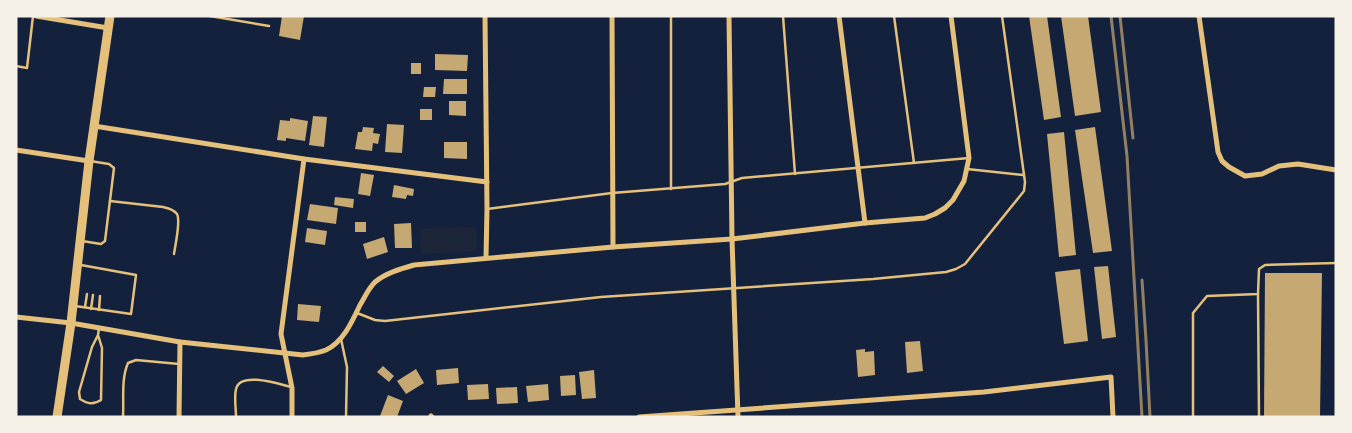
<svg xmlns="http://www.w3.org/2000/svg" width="1352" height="433" viewBox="0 0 1352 433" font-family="'Sofia Sans Condensed',sans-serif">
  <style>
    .green { fill: #1d2539 }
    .building { fill: #c6a872 }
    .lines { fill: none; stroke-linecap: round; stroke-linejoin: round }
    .service { stroke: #e5c07b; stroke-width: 2.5 }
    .minor { stroke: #e5c07b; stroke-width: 5 }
    .primary { stroke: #e5c07b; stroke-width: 9 }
    .rail { stroke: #918062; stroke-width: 3 }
  </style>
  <rect width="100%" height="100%" fill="#14213d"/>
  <path class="green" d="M476,227l1,21 -3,3 -53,3 -1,-25z"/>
  <g class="building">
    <path d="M282,16h22l-4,24 -21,-4z"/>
    <path d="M1029,16h18l14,101 -17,3z"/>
    <path d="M1061,16h27l13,96 -26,4z"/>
    <path d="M435,54l33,1 -1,16 -32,-1z"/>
    <rect x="411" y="63" width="10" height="11"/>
    <path d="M444,79h23v15h-24z"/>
    <path d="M424,87h12l-1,10h-12z"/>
    <path d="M449,101h17v15l-17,-1z"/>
    <rect x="420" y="109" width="12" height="11"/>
    <path d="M313,116l14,1 -3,30 -15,-2z"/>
    <path d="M290,118l18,3 -3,20 -19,-3v3l-9,-1 3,-20 10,1z"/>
    <path d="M387,124l17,1 -2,28 -17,-1z"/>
    <path d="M363,127l11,1 -1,5 7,1 -2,10 -5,-1 -1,8 -17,-2 3,-17h4z"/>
    <path d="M1095,127l17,124 -19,2 -18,-123z"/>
    <path d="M1064,132l12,123 -17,2 -12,-123z"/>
    <path d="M444,142h23v17l-23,-1z"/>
    <path d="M361,173l13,2 -4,21 -12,-2z"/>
    <path d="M394,185l20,4 -1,7 -6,-1 -1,4 -14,-2z"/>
    <path d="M335,197l19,2 -1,9 -19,-3z"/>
    <path d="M310,204l28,4 -2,16 -29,-4z"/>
    <rect x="355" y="222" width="11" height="10"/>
    <path d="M411,223l1,25h-17l-1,-24z"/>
    <path d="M307,228l20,3 -2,14 -20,-3z"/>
    <path d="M384,237l4,15 -21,7 -4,-15z"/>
    <path d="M1108,266l8,71 -14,2 -8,-72z"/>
    <path d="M1080,269l8,72 -24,3 -9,-72z"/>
    <path d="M1265,273h57l-2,144h-56z"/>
    <path d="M298,304l23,2 -2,16 -22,-2z"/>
    <path d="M920,341l3,30 -16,2 -2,-31z"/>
    <path d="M865,349v3l9,-1 1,24 -17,2 -2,-27z"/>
    <path d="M383,366l11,10 -5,6 -12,-10z"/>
    <path d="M458,368l1,15 -22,2 -1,-15z"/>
    <path d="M416,369l8,14 -18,11 -9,-13z"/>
    <path d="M594,370l2,28 -14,1 -3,-27z"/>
    <path d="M575,375l1,20 -15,1 -1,-20z"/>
    <path d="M488,384l1,15 -21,1 -1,-15z"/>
    <path d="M548,384l1,16 -21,2 -2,-16z"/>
    <path d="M517,387l1,16 -21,1 -1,-16z"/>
    <path d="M388,395l15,6 -6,16h-14l-3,-1z"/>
  </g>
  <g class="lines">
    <g class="service">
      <path d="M210,16l59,10"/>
      <path d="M671,16v173"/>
      <path d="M783,16l12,158"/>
      <path d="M894,16l20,147"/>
      <path d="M16,66l11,2 6,-52"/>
      <path d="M967,169l56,6"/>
      <path d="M110,201l53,6c5,1 11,3 14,7 4,7 -2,32 -3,40"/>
      <path d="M487,209l125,-16 113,-9 17,-6 227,-20"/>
      <path d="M82,241l19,3 4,-3 9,-73 -5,-4 -19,-3"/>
      <path d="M1258,294l1,123"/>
      <path d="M75,306l56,8 5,-39 -55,-10"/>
      <path d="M85,307l2,-13"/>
      <path d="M91,309l2,-14"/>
      <path d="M99,310l1,-14"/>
      <path d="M357,313l18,7 10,1 216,-24 272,-18 73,-7 10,-3 9,-5 59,-73 1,-9 -23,-166"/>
      <path d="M98,335l-6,12 -13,45 1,7c8,5 13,6 21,1l1,-52 -4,-13 1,-7"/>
      <path d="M341,339l6,28 -1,50"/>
      <path d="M123,417c1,-18 -2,-38 5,-54l8,-3 43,4"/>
      <path d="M236,417c0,-9 -2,-20 0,-28 4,-18 43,-5 55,-2"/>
      <path d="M1193,417v-104l14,-17 51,-2 1,-25 6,-4 71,-2"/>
    </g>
    <g class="minor">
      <path d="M36,16l72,12"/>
      <path d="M485,16l2,193 -1,49"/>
      <path d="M612,16l1,231"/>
      <path d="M729,16l3,223 6,178"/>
      <path d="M839,16l26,207"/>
      <path d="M1199,16l19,136 4,9 7,6 16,9 17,-2 17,-8 19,-2 38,6"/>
      <path d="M94,126l210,33 183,23"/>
      <path d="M16,150l73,11"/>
      <path d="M16,317l55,6 109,19 123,13c8,-1 16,-2 23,-5 17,-8 26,-28 34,-45 5,-8 8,-16 15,-23 11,-9 25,-13 39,-17l199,-18 119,-8 133,-16 60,-5 10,-4 10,-6 8,-8 11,-19 5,-23 -18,-142"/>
      <path d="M431,416l1,1"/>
      <path d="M179,417l1,-75"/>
      <path d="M292,417v-29l-11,-54 23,-175"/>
      <path d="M639,417l345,-25 127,-15 2,40"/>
    </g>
    <path class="primary" d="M57,417l14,-94 18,-162 21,-145"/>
    <g class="rail">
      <path d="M1111,16l16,140 15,261"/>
      <path d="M1120,16l13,122"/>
      <path d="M1142,280l4,60 4,77"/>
    </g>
  </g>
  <rect width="1352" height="433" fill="none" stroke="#f6f1e7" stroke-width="35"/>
</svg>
